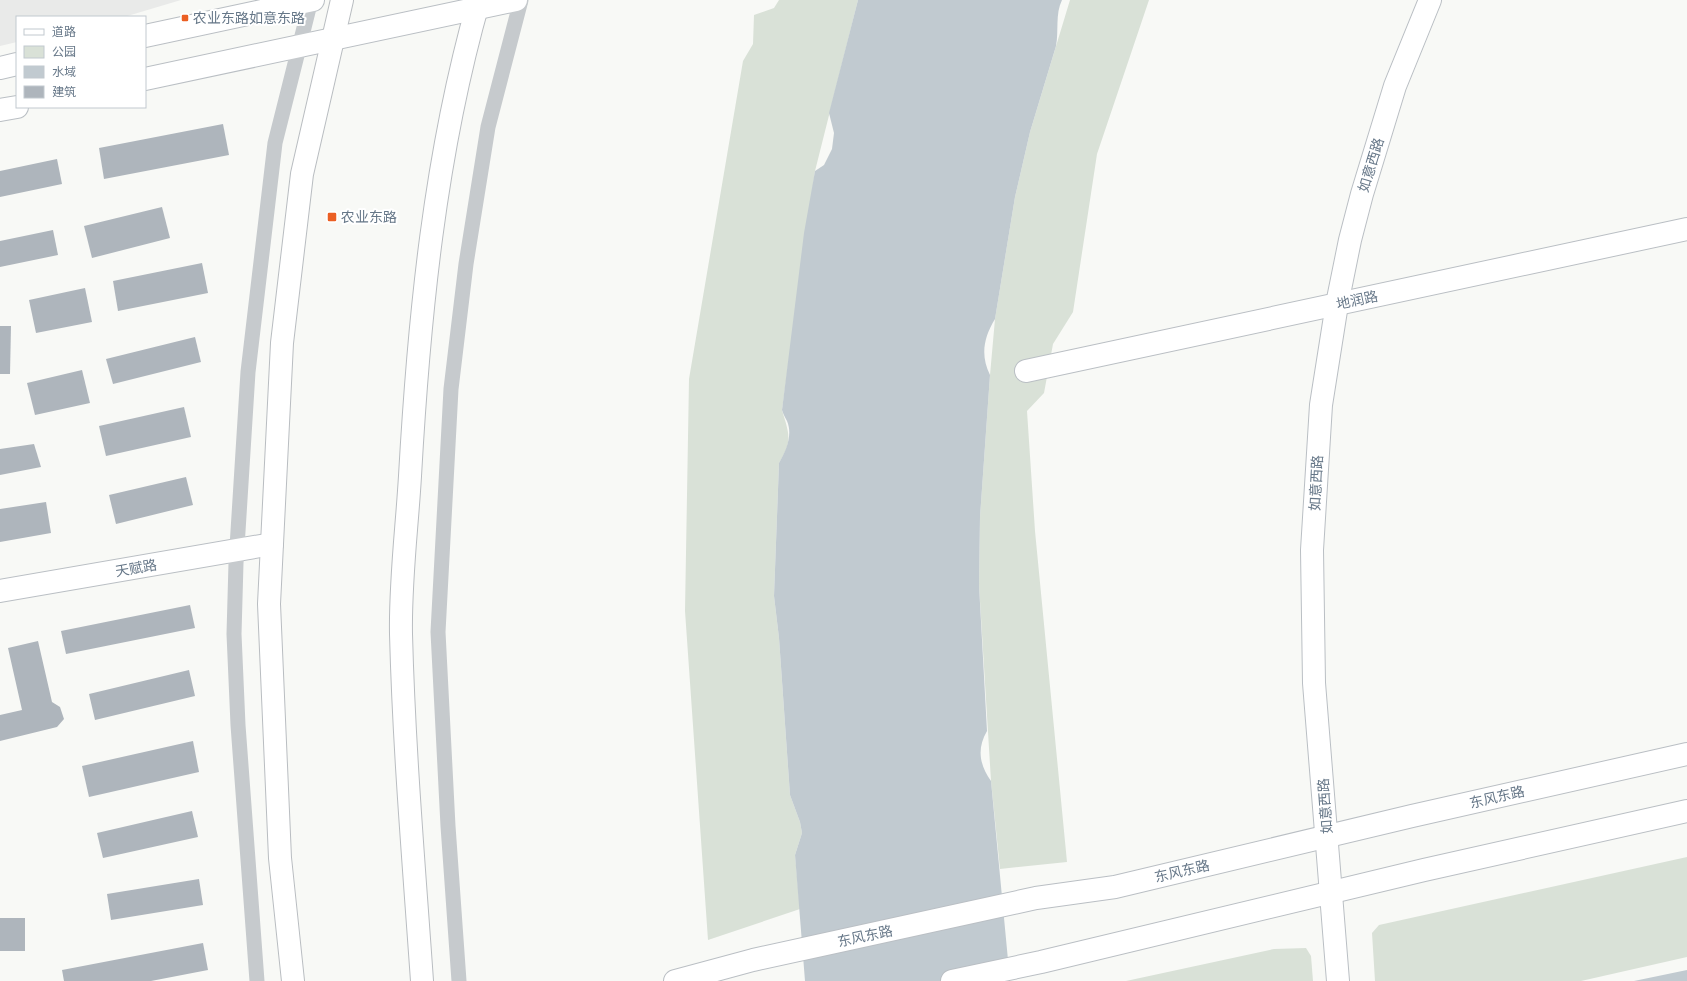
<svg xmlns="http://www.w3.org/2000/svg" width="1687" height="981" viewBox="0 0 1687 981" font-family="'Space Grotesk','Noto Sans SC',sans-serif">
  <style>
    .built { fill: #e9eae9 }
    .green { fill: #d9e1d7 }
    .water { fill: #c1cad0 }
    .building { fill: #aeb5bc }
    .lines { fill: none; stroke-linecap: round; stroke-linejoin: round }
    .secondary-casing { stroke: #babfc4; stroke-width: 24 }
    .primary-casing { stroke: #b9bdc1; stroke-width: 24 }
    .street { stroke: #c6cacd; stroke-width: 15 }
    .secondary { stroke: #fff; stroke-width: 22 }
    .primary { stroke: #fff; stroke-width: 22 }
    .poi-dot { fill: #eb5f23; stroke: #fff; stroke-width: 1.5 }
    .labels { text-anchor: middle; stroke-width: 4; stroke-linejoin: round; paint-order: stroke }
    .poi-label { font-size: 14px; fill: #678; stroke: #fff; text-anchor: start }
    .street-label { font-size: 14px; fill: #678; stroke: #fff }
  </style>
  <rect width="100%" height="100%" fill="#f8f9f6"/>
  <path class="built" d="M0,0h181l-57,17h-107v25l-17,4z"/>
  <g class="green">
    <path d="M779,0h79l-43,171 -33,239c7,24 11,30 -3,53l-5,133 5,42 11,157 10,27 2,11 -7,22 5,54 -92,31 -23,-329 4,-232 54,-318 10,-17 1,-29 20,-7z"/>
    <path d="M1070,0h79l-52,154 -24,158 -20,32 -9,49 -17,18 8,120 32,331 -67,7 -9,-88 -12,-196 1,-68 10,-142 5,-56 20,-122 15,-65z"/>
    <path d="M1687,857v100l-106,24h-206l-3,-48 7,-8z"/>
    <path d="M1306,948l5,8 2,25h-187l148,-32z"/>
  </g>
  <g class="water">
    <path d="M858,0h204c-7,14 -3,31 -6,46l-26,86 -15,65 -20,122c-11,18 -15,36 -5,56l-10,142 -1,68 8,146c-10,17 -8,33 4,50l19,200h-205l-10,-126 7,-22 -2,-11 -10,-27 -11,-157 -5,-42 5,-133c7,-12 14,-28 8,-42 -2,-4 -4,-7 -5,-11l22,-177 11,-62 9,-6 8,-16 2,-16 -5,-20z"/>
    <path d="M1687,970v11h-53z"/>
  </g>
  <g class="building">
    <path d="M223,124l6,31 -125,24 -5,-31z"/>
    <path d="M57,159l5,25 -62,13v-26z"/>
    <path d="M162,207l8,31 -78,20 -8,-32z"/>
    <path d="M53,230l5,25 -58,12v-26z"/>
    <path d="M202,263l6,30 -90,18 -5,-30z"/>
    <path d="M85,288l7,34 -56,11 -7,-33z"/>
    <path d="M0,326h11l-1,48h-10z"/>
    <path d="M195,337l6,25 -88,22 -7,-25z"/>
    <path d="M82,370l8,33 -55,12 -8,-32z"/>
    <path d="M184,407l7,30 -85,19 -7,-30z"/>
    <path d="M34,444l7,23 -41,8v-26z"/>
    <path d="M186,477l7,28 -77,19 -7,-29z"/>
    <path d="M46,502l5,31 -51,9v-33z"/>
    <path d="M190,605l5,23 -129,26 -5,-23z"/>
    <path d="M38,641l14,61 8,5 4,12 -7,8 -57,14v-26l22,-5 -14,-62z"/>
    <path d="M189,670l6,26 -100,24 -6,-26z"/>
    <path d="M193,741l6,31 -110,25 -7,-31z"/>
    <path d="M192,811l6,26 -95,21 -6,-25z"/>
    <path d="M199,879l4,26 -92,15 -4,-26z"/>
    <rect x="0" y="918" width="25" height="33"/>
    <path d="M203,943l5,27 -57,11h-87l-2,-11z"/>
  </g>
  <g class="lines">
    <defs>
      <g id="secondary">
        <path d="M145,36l168,-36"/>
        <path d="M0,68l17,-4"/>
        <path d="M145,79l371,-79"/>
        <path d="M0,110l17,-3"/>
        <path d="M1026,371l661,-142"/>
        <path d="M0,591l272,-47"/>
        <path d="M675,981l78,-21 283,-62 79,-11 297,-71 275,-62"/>
        <path d="M952,981l89,-19 383,-92 263,-59"/>
        <path d="M1338,981l-24,-298 -2,-133 9,-145 16,-101 13,-64 12,-46 33,-108 35,-86"/>
      </g>
      <g id="primary">
        <path d="M293,981l-13,-123 -11,-254 13,-261 20,-169 40,-174"/>
        <path d="M422,981c-8,-115 -18,-231 -21,-347 -1,-53 6,-106 9,-158 9,-160 25,-322 69,-476"/>
      </g>
    </defs>
    <use href="#secondary" class="secondary-casing"/>
    <use href="#primary" class="primary-casing"/>
    <g class="street">
      <path d="M257,981l-19,-256 -4,-91 2,-71 12,-191 27,-229 36,-143"/>
      <path d="M459,981l-11,-155 -10,-194 13,-243 15,-125 22,-137 33,-127"/>
    </g>
    <use href="#secondary" class="secondary"/>
    <use href="#primary" class="primary"/>
  </g>
  <g class="poi-dot">
    <rect x="181" y="14" width="8" height="8" rx="2"/>
    <rect x="327" y="212" width="10" height="10" rx="2"/>
  </g>
  <g class="labels">
    <g class="poi-label">
      <text x="193" y="23">农业东路如意东路</text>
      <text x="341" y="222">农业东路</text>
    </g>
    <g class="street-label">
      <text transform="translate(1371 165) rotate(-73)" y="5">如意西路</text>
      <text transform="translate(1357 300) rotate(-12)" y="5">地润路</text>
      <text transform="translate(1316 483) rotate(-87)" y="5">如意西路</text>
      <text transform="translate(136 568) rotate(-10)" y="5">天赋路</text>
      <text transform="translate(1497 797) rotate(-13)" y="5">东风东路</text>
      <text transform="translate(1325 806) rotate(-94)" y="5">如意西路</text>
      <text transform="translate(1182 871) rotate(-13)" y="5">东风东路</text>
      <text transform="translate(865 936) rotate(-12)" y="5">东风东路</text>
    </g>
  </g>
  <rect x="16" y="16" width="130" height="92" fill="#ffffff" stroke="#c2c9cf"/>
  <rect x="24" y="29" width="20" height="6" fill="#ffffff" stroke="#c2c9cf"/>
  <text x="52" y="36" font-size="12" fill="#667788">道路</text>
  <rect x="24" y="46" width="20" height="12" fill="#d9e1d7" stroke="#c2c9cf"/>
  <text x="52" y="56" font-size="12" fill="#667788">公园</text>
  <rect x="24" y="66" width="20" height="12" fill="#c1cad0" stroke="#c2c9cf"/>
  <text x="52" y="76" font-size="12" fill="#667788">水域</text>
  <rect x="24" y="86" width="20" height="12" fill="#aeb5bc" stroke="#c2c9cf"/>
  <text x="52" y="96" font-size="12" fill="#667788">建筑</text>
</svg>
